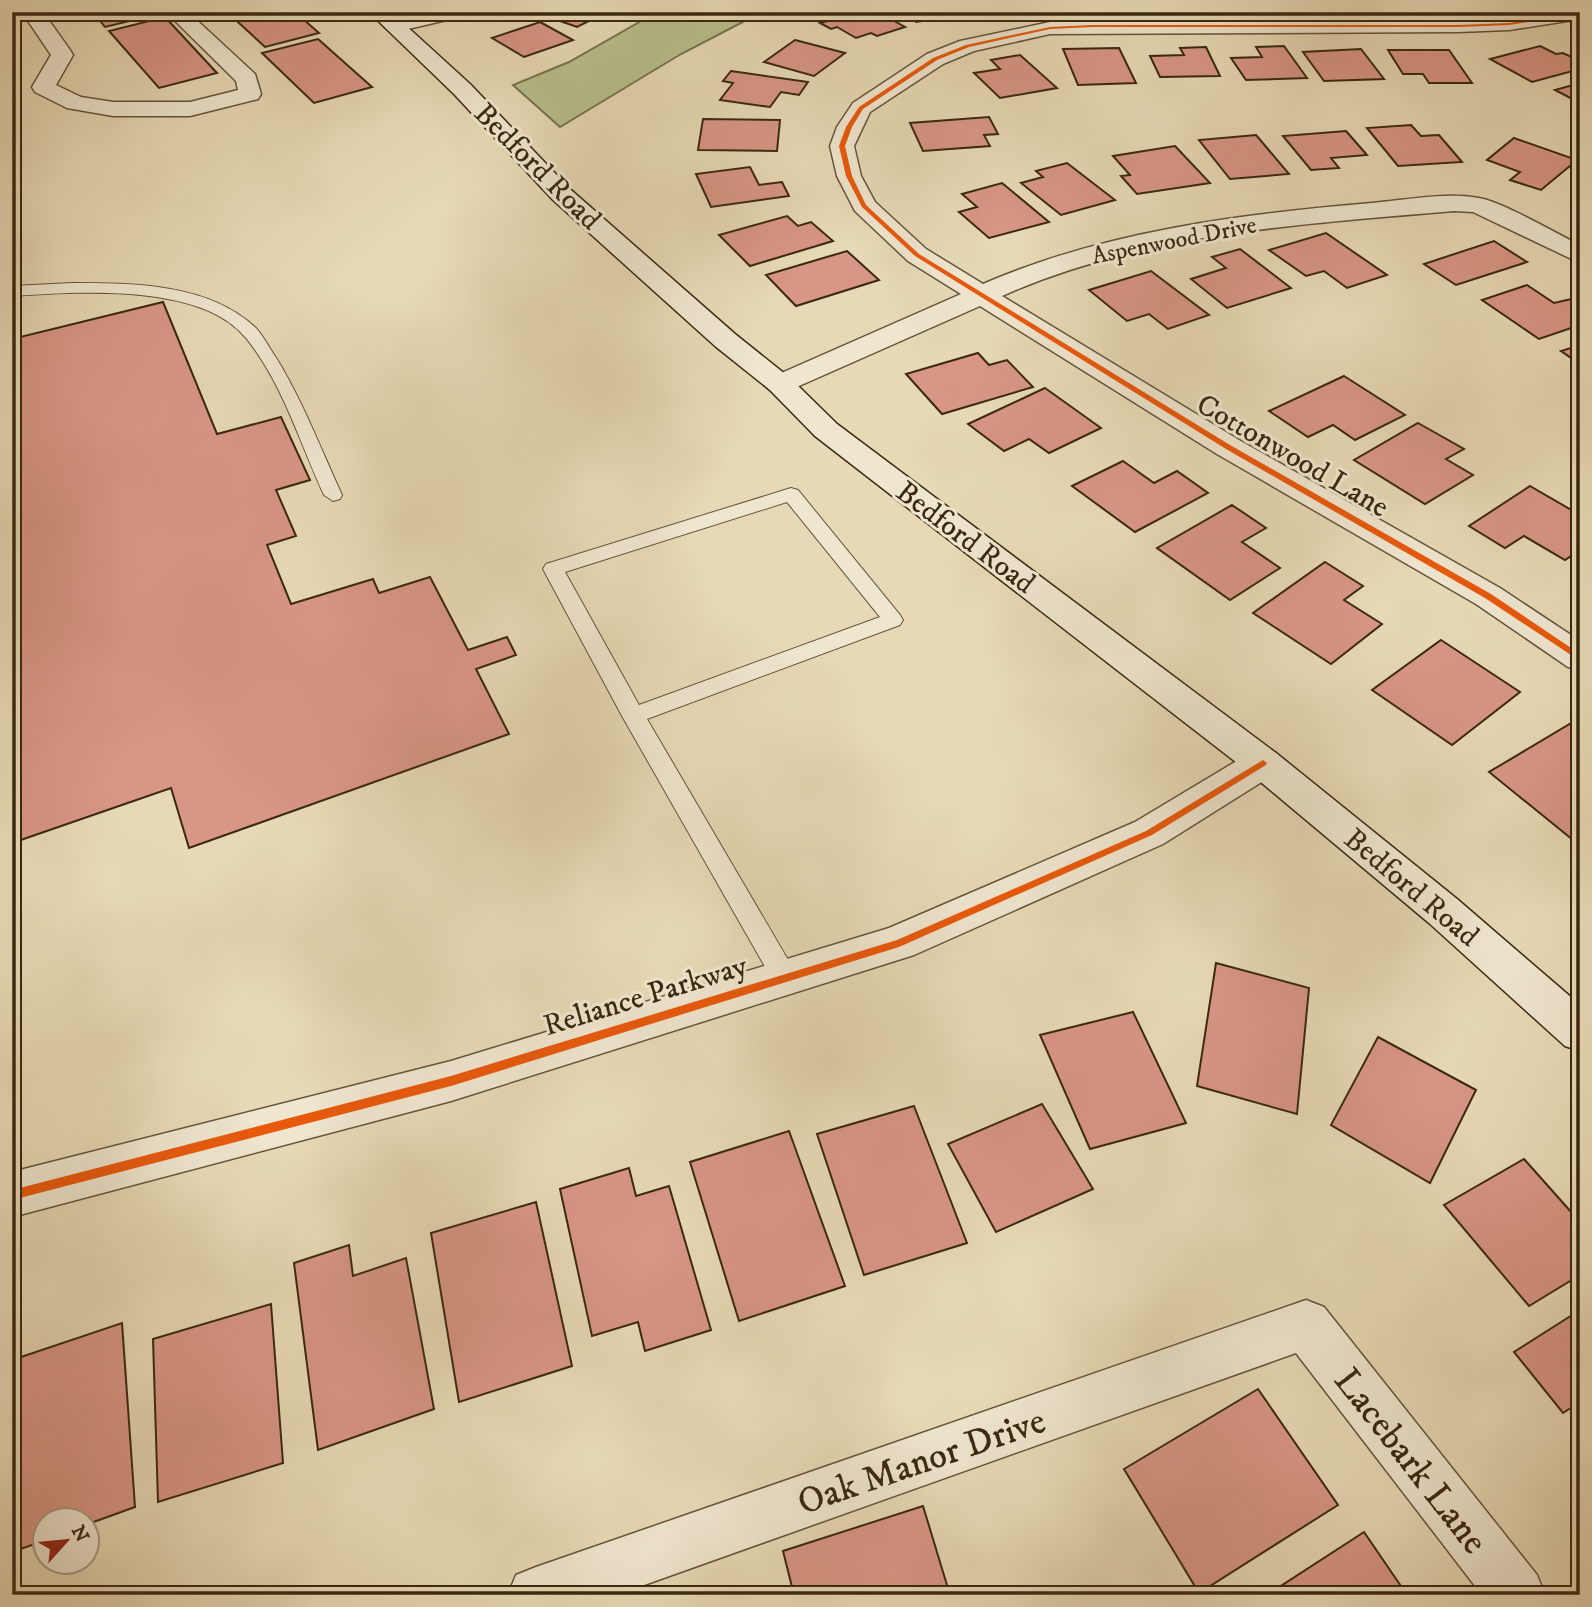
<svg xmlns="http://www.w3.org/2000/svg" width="1592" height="1607" viewBox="0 0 1592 1607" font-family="'IM FELL DW Pica',serif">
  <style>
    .green { fill: #b7bf8c; stroke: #78744e; stroke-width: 2 }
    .building { fill: #d89685; stroke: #3a2811; stroke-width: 2 }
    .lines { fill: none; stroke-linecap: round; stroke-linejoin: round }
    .service-casing { stroke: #65543a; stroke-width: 2 }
    .minor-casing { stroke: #65543a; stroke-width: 3 }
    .tertiary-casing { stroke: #65543a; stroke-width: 3 }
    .secondary-casing { stroke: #3a2811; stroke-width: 3 }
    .service { fill: #efe6cf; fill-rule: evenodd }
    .minor { fill: #efe6cf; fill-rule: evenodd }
    .tertiary { fill: #efe6cf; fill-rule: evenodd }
    .secondary { fill: #efe6cf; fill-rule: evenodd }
    .cycleway-casing { stroke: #efe6cf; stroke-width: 4 }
    .cycleway { fill: #e8590c; fill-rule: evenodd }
    .labels { text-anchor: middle; stroke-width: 6; stroke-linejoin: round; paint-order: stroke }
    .far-street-label { font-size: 24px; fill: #3a2811; stroke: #efe6cf }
    .street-label { font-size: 30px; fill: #3a2811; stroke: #efe6cf }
    .near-street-label { font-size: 37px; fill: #3a2811; stroke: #efe6cf }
  </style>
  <rect width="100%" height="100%" fill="#e7d9b5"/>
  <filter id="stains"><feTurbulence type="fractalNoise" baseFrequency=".00286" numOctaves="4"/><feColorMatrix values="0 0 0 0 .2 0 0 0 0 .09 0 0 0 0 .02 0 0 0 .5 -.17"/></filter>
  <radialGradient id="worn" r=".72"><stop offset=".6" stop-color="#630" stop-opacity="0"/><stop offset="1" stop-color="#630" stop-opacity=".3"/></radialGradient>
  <path class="green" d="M657,12h105l-81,42 -121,73 -47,-42 56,-23z"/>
  <g class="building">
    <path d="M93,12h70v1l-58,14z"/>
    <path d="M227,12h68l24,21 -54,14z"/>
    <path d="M534,12h73l-30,15z"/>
    <path d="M826,12h52l27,15 -28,9 -6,-3 -15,5 -19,-11 -6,2 -11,-6 12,-3 -11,-6z"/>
    <path d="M906,12h62l2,2 -54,8z"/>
    <path d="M165,17l52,56 -58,15 -50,-57z"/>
    <path d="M540,22l33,18 -49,17 -32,-19z"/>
    <path d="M318,39l54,48 -58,16 -52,-50z"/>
    <path d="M795,40l50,13 -31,23 -50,-14z"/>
    <path d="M1284,46l23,32 -61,2 -15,-22 31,-1 -6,-10z"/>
    <path d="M1540,46l16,8 7,-1 17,8v8l-48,13 -42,-23z"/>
    <path d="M1206,47l14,29 -60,1 -10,-21 34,-1 -4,-7z"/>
    <path d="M1119,48l17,35 -58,2 -15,-36z"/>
    <path d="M1361,49l23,30 -60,2 -21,-29z"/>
    <path d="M1388,50h61l23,33h-43l-6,-9h-20z"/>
    <path d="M1020,55l37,33 -57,10 -26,-25 26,-4 -9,-9z"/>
    <path d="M731,71l77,11 -9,13 -18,-3 -11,15 -50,-7 13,-17 -10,-2z"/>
    <path d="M1580,83v20l-25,-13z"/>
    <path d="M989,117l9,17 -14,1 6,11 -67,5 -13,-28z"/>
    <path d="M703,119l77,1 -3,31 -79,-1z"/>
    <path d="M1411,125l10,11 18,-1 23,27 -64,4 -31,-38z"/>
    <path d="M1346,131l21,24 -36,3 8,10 -28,2 -28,-34z"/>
    <path d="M1256,135l33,39 -59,5 -31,-39z"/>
    <path d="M1514,138l63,22 -36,30 -31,-10 10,-8 -33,-12z"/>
    <path d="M1175,146l35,37 -73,11 -16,-18 9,-1 -17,-19z"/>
    <path d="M1067,163l48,37 -54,15 -40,-32 22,-6 -7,-6z"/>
    <path d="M750,167l9,18 23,-3 7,14 -78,11 -15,-33z"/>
    <path d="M1002,183l47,39 -60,16 -30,-26 18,-5 -15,-13z"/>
    <path d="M787,216l11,10 13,-4 22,19 -83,25 -31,-31z"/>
    <path d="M1326,233l61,42 -40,13 -23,-17 -18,5 -37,-26z"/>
    <path d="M1494,241l33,21 -71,23 -32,-21z"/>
    <path d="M1240,249l51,39 -64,20 -36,-29 35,-11 -14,-11z"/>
    <path d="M847,251l32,29 -83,26 -30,-31z"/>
    <path d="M1151,271l58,44 -41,14 -19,-15 -22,7 -38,-31z"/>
    <path d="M1527,285l27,18 26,-6v28l-41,14 -57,-39z"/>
    <path d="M163,302l54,132 64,-17 29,63 -34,10 20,46 -29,9 24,59 82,-25 6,14 51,-16 38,73 39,-13 9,18 -40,14 33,65 -320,114 -18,-60 -159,55v-504z"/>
    <path d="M1580,345v19l-19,-13z"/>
    <path d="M978,353l11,12 18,-5 26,27 -91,27 -36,-40z"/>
    <path d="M1344,376l61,39 -50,25 -22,-15 -25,12 -39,-26z"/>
    <path d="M1045,388l56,40 -52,25 -20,-14 -25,12 -36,-27z"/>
    <path d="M1418,423l46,26 -18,10 27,16 -48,29 -71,-44z"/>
    <path d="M1123,461l31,22 23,-12 31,22 -73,39 -63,-46z"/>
    <path d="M1530,486l50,29v35l-15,10 -41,-24 -19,12 -36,-22z"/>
    <path d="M1232,505l34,23 -24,14 38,26 -50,32 -73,-52z"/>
    <path d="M1325,562l38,24 -19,14 38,24 -51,40 -78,-51z"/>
    <path d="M1441,640l79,52 -68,53 -80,-55z"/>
    <path d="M1573,722l7,6v107l-7,5 -84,-68z"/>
    <path d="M1216,963l93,25 -12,126 -100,-28z"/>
    <path d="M1133,1012l53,111 -96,26 -50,-114z"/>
    <path d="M1378,1037l98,53 -46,93 -99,-58z"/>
    <path d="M1042,1104l51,85 -97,43 -48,-88z"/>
    <path d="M914,1106l53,137 -103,32 -47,-141z"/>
    <path d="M789,1131l56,155 -106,35 -49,-159z"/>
    <path d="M1524,1159l56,63v53l-51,31 -85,-101z"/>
    <path d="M629,1168l7,28 33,-10 42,144 -66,21 -7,-29 -46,14 -32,-147z"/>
    <path d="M536,1202l36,164 -113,36 -28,-169z"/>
    <path d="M349,1245l4,31 53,-18 28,151 -116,41 -24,-187z"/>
    <path d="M271,1304l12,159 -125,39 -5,-163z"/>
    <path d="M1580,1310v92l-17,11 -49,-61z"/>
    <path d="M122,1323l13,184 -47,17v-4h-42v20l-34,12v-192z"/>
    <path d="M1258,1389l80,116 -139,88 -75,-124z"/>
    <path d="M923,1506l27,89h-156l-11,-44z"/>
    <path d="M1364,1532l43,63h-140z"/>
  </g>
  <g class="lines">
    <defs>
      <g id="service">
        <path d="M72,283c60,0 137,0 184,45 8,9 14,21 21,31 26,43 44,90 65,136l-2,4 -7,2 -9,-6c-24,-52 -42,-113 -78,-157 -45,-56 -170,-46 -234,-42v-10z"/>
        <path d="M791,488l7,2 102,125 3,5 -3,5 -253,94 147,251 4,8 -4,8 -9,3 -9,-3 -154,-270 -79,-147 3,-5zM787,502l93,115 -241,88 -74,-133z"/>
      </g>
      <g id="minor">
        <path d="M22,12h21l27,38 3,5 -17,30 25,12 32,5h77l48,-12 -2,-9 -70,-69h22l67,62 6,20 -3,5 -68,17h-77l-46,-8 -32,-16 -3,-5 19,-32z"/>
        <path d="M428,12h39l-3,4 -69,16 -7,-2 -4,-4 4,-4z"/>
        <path d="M1544,12h36v7l-71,11 -51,2 -408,2 -76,17 -31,13 -73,48 -16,34 7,30 14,26 51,47 57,35c122,-53 258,-70 389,-81 35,-3 72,-11 107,-5 24,4 76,35 101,47v18l-107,-51 -19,-1c-152,13 -311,22 -452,85l237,144 261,148 80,53v29l-12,-3 -92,-63 -259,-150 -237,-148 -190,84 -10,3 -10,-3 -5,-6 5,-6 191,-84 -53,-33 -53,-50 -18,-35 -7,-30 7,-19 16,-24 74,-49 33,-13 90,-19 408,-2 51,-2z"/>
        <path d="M1306,1300l18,7 213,268 8,20h-63l-186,-242 -680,242h-108l8,-20 20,-8z"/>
      </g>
      <path id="tertiary" d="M1263,749l13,4 6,10 -6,10 -113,71 -249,111 -463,146 -439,116v-45l439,-111 438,-133 246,-106 115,-69z"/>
      <path id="secondary" d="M369,12h22l79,72 101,106 164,144 55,44 47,46 439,329 181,146 123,106v46l-15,-5 -136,-123 -179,-150 -435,-337 -45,-46 -55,-44 -162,-146 -99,-106z"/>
    </defs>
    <use href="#service" class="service-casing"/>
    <use href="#minor" class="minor-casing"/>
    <use href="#tertiary" class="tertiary-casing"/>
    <use href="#secondary" class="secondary-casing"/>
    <use href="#service" class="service"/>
    <use href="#minor" class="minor"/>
    <use href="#tertiary" class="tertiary"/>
    <use href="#secondary" class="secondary"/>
    <defs>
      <g id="cycleway">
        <path d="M1576,12h4v2l-71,11 -51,2h-366l-42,2 -81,18 -32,13 -74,49 -11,18 -7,19 7,30 14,29 53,49 311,191 261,149 89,60v7l-95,-63 -259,-149 -311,-193 -53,-49 -16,-31 -7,-30 7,-19 13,-20 74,-49 33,-13 84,-18 42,-2h366l51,-2z"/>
        <path d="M1263,760l4,3 -1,2 -114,70 -253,112 -448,139 -439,114v-10l439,-114 446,-136 249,-109z"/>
      </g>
    </defs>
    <use href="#cycleway" class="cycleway-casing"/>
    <use href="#cycleway" class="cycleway"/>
  </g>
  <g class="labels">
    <g class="far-street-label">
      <text transform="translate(1174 240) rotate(-11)" y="8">Aspenwood Drive</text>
    </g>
    <g class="street-label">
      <text transform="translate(538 166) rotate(45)" y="10">Bedford Road</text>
      <text transform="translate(1293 455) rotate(30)" y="10">Cottonwood Lane</text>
      <text transform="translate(966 537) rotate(37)" y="10">Bedford Road</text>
      <text transform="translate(1412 887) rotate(40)" y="10">Bedford Road</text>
      <text transform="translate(645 995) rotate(-17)" y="10">Reliance Parkway</text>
    </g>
    <g class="near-street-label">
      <text transform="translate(921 1460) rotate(-19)" y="13">Oak Manor Drive</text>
      <text transform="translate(1412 1460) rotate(52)" y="13">Lacebark Lane</text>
    </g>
  </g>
  <rect width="1592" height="1607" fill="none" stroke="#e7d9b5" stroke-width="42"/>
  <rect x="14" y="14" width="1564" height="1579" fill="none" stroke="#3a2811" stroke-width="3.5"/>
  <rect x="21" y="21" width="1550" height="1565" fill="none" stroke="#3a2811" stroke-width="2"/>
  <g transform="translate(66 1541) rotate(63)"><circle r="33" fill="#efe6cf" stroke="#a79a83" stroke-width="2"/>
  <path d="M0-5L12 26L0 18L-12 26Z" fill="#8f2418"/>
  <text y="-10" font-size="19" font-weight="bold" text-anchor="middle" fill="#3a2811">N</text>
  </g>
  <rect width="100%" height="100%" filter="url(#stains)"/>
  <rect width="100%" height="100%" fill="url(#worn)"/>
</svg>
